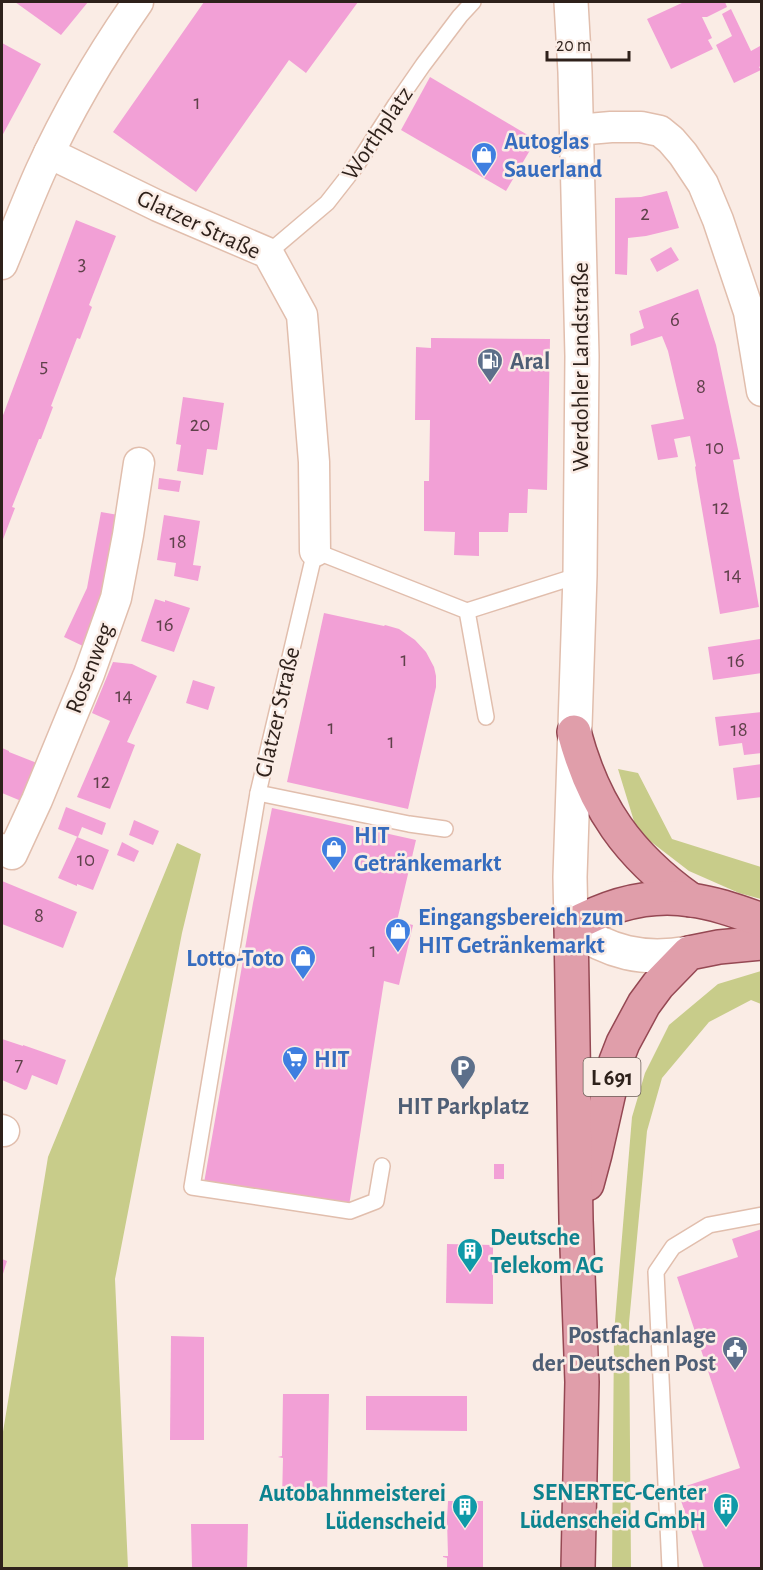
<svg xmlns="http://www.w3.org/2000/svg" width="763" height="1570" viewBox="0 0 763 1570" font-family="'Alegreya Sans',sans-serif">
  <style>
    .green { fill: #c8cc8a }
    .building { fill: #f2a0d6 }
    .lines { fill: none; stroke-linecap: round; stroke-linejoin: round }
    .lane-casing { stroke: #e1bead; stroke-width: 18 }
    .street-casing { stroke: #e1bead; stroke-width: 33 }
    .secondary-casing { stroke: #e1bead; stroke-width: 36 }
    .primary-casing { stroke: #954853; stroke-width: 36 }
    .lane { stroke: #fff; stroke-width: 15 }
    .street { stroke: #fff; stroke-width: 30 }
    .secondary { stroke: #fff; stroke-width: 33 }
    .primary { stroke: #e09eaa; stroke-width: 33 }
    .labels { text-anchor: middle; stroke-width: 5; stroke-linejoin: round; paint-order: stroke }
    .number-label { font-size: 21px; fill: #5f414a }
    .shield { fill: #faece5; stroke: #6b5e58; stroke-width: 1.5 }
    .shield-label { font-size: 22px; font-weight: bold; fill: #2e211b }
    .street-label { font-size: 24px; fill: #2e211b; stroke: #faece5 }
    .shop-label { font-size: 24px; font-weight: bold; fill: #366cbe; stroke: #faece5; text-anchor: start }
    .service-label { font-size: 24px; font-weight: bold; fill: #4e5e75; stroke: #faece5; text-anchor: start }
    .culture-label { font-size: 24px; font-weight: bold; fill: #0d838f; stroke: #faece5; text-anchor: end }
  </style>
  <rect width="100%" height="100%" fill="#faece5"/>
  <g class="green">
    <path d="M618,769l20,4 34,66 89,28v32l-22,-6 -50,-22 -52,-40z"/>
    <path d="M177,843l24,11 -19,79 -67,346 13,289h-126v-130l46,-281z"/>
    <path d="M761,971v33l-10,-4 -42,22 -47,56 -15,53 -18,192 2,245h-19l2,-235 18,-216 13,-44 24,-48 49,-41z"/>
  </g>
  <g class="building">
    <path d="M15,2h73l-27,33z"/>
    <path d="M204,2h154l-52,71 -17,-13 -93,132 -83,-60z"/>
    <path d="M684,2h41l2,5 -20,10h-5l10,21 -4,2 5,9 -42,20 -24,-50z"/>
    <path d="M731,9l20,42 9,-5 2,4v15l-3,2 2,3 -27,13 -18,-38 16,-9 -10,-22z"/>
    <path d="M2,43l39,21 -39,72z"/>
    <path d="M430,77l106,63 -30,51 -105,-61z"/>
    <path d="M667,191l12,37 -33,8 -18,2 -1,37 -12,-1v-76l26,-1z"/>
    <path d="M76,220l40,16 -27,69 3,2 -12,32 -3,-1 -26,68 2,1 -12,32h-2l-27,68 3,1 -13,34v-124z"/>
    <path d="M671,247l8,13 -22,12 -7,-13z"/>
    <path d="M698,289l18,56 24,114 -7,1 26,147 -39,7 -23,-134 -2,-13 1,-1 -6,-30 -16,3 4,18 -20,3 -7,-35 33,-6 -16,-68 -6,-15 -31,10 -1,-12 14,-6 -5,-17z"/>
    <path d="M431,338l119,1 -3,151 -19,-1 -1,24h-18l-1,19h-29v24l-25,-1 1,-23 -31,-1v-50h5l1,-61h-15l1,-73 15,1z"/>
    <path d="M183,397l41,6 -7,47 -10,-1 -4,26 -26,-4 4,-26 -5,-1z"/>
    <path d="M159,478l22,3 -2,11 -21,-3z"/>
    <path d="M101,512l23,4 -15,78 -24,53 -21,-10 23,-49z"/>
    <path d="M164,515l36,6 -7,44 8,1 -3,15 -24,-5 2,-13 -19,-3z"/>
    <path d="M155,599l10,3v-2l25,8 -16,44 -33,-11z"/>
    <path d="M324,613l60,13 1,-1 14,4 16,11 11,12 8,15 2,9v11l-28,122 -121,-27z"/>
    <path d="M760,639l2,34 -49,7 -5,-33z"/>
    <path d="M113,662l19,2 25,12 -30,66 8,3 -25,64 -33,-12 33,-76 -18,-8z"/>
    <path d="M193,680l22,7 -7,23 -22,-7z"/>
    <path d="M762,712v41l-18,2 -2,-12 -23,3 -4,-29z"/>
    <path d="M2,748l7,3v1l33,13 -16,38 -24,-10z"/>
    <path d="M762,764v33l-25,3 -4,-32z"/>
    <path d="M66,807l40,16 -4,12 -20,-8 -4,10 -20,-8z"/>
    <path d="M272,808l144,32 -19,81 16,4 -14,60 -15,-4 -35,225 -145,-23 49,-280z"/>
    <path d="M134,820l25,11 -6,14 -24,-10z"/>
    <path d="M77,837l32,13 -16,40 -16,-6v2l-19,-8z"/>
    <path d="M122,842l17,9 -5,11 -17,-7z"/>
    <path d="M2,881l75,31 -14,36 -61,-24z"/>
    <path d="M2,1039l21,7v-1l43,15 -9,25 -25,-10 -5,14 -2,1 -23,-10z"/>
    <rect x="494" y="1164" width="10" height="15"/>
    <path d="M762,1229v339h-58l-27,-79 63,-21 -63,-191 61,-20 -6,-18z"/>
    <path d="M447,1244l46,1v59l-47,-1z"/>
    <path d="M2,1259l5,2 -5,16z"/>
    <path d="M171,1336l33,1v103h-34z"/>
    <path d="M283,1394h46l-2,105h-45l1,-41 -5,-1 4,-1z"/>
    <path d="M366,1396h101v35l-101,-1z"/>
    <path d="M448,1501h35v67h-36v-10l-4,-1v-1h5l-1,-36z"/>
    <path d="M191,1524h57l-1,44h-55z"/>
  </g>
  <g class="lines">
    <defs>
      <g id="lane">
        <path d="M268,253l59,-50 29,-37 40,-62 27,-39 37,-49 13,-14"/>
        <path d="M467,611l113,-36"/>
        <path d="M258,793l151,31 36,5"/>
        <path d="M382,1166l-6,35 -26,10 -158,-24 66,-394 57,-242 152,60 19,106"/>
        <path d="M670,1568l-14,-296 17,-25 36,-22 53,-10"/>
      </g>
      <g id="street">
        <path d="M577,130l34,-3h30l19,4 11,9 12,14 20,30 15,36 31,92 13,79"/>
        <path d="M49,153l109,53 110,47 34,62 12,147 1,89"/>
        <path d="M2,264c13,-31 25,-63 39,-94 27,-59 60,-115 97,-168"/>
        <path d="M2,849l10,5 25,-54 52,-126 27,-76 12,-63 11,-72"/>
        <path d="M2,1130l2,1"/>
      </g>
      <path id="secondary" d="M571,2l4,70 7,284 -2,219 -10,302 1,49c38,27 72,35 118,27"/>
      <g id="primary">
        <path d="M574,732c20,75 54,123 117,168"/>
        <path d="M587,1184l8,-30 21,-93 7,-18 21,-39 14,-19 31,-32 30,-6 43,-4"/>
        <path d="M578,1568l4,-186 -6,-162 -5,-294c36,-20 78,-33 120,-26 24,3 48,12 71,20"/>
      </g>
    </defs>
    <use href="#lane" class="lane-casing"/>
    <use href="#street" class="street-casing"/>
    <use href="#secondary" class="secondary-casing"/>
    <use href="#primary" class="primary-casing"/>
    <use href="#lane" class="lane"/>
    <use href="#street" class="street"/>
    <use href="#secondary" class="secondary"/>
    <use href="#primary" class="primary"/>
  </g>
  <defs>
    <symbol id="shop-pin" viewBox="-11 -11 22 30"><path d="M0 17L-7.5 6A9.5 9.5 0 1 1 7.5 6Z" fill="#3f7fe0" stroke="#faece5"/><path d="M-5-2.5h2.3a2.7 3.5 0 0 1 5.4 0H5L5.5 6h-11ZM-1.5-2.5h3a1.5 2.3 0 0 0-3 0Z" fill="#fff"/></symbol>
    <symbol id="fuel-pin" viewBox="-11 -11 22 30"><path d="M0 17L-7.5 6A9.5 9.5 0 1 1 7.5 6Z" fill="#5c6f8a" stroke="#faece5"/><path d="M-5.5-6h7V0h2V4h1.3V-2.5L3-4.5l.8-.8L6-3V5H2.5V1h-1V6h-7ZM-4.2-4.7v3.2H.2V-4.7Z" fill="#fff"/></symbol>
    <symbol id="supermarket-pin" viewBox="-11 -11 22 30"><path d="M0 17L-7.5 6A9.5 9.5 0 1 1 7.5 6Z" fill="#3f7fe0" stroke="#faece5"/><path d="M-6-5.5h2.5l.6 2H6L4.5 2H-2.5L-4.4-4H-6ZM-1.5 3.2a1.3 1.3 0 1 0 .1 0ZM3 3.2a1.3 1.3 0 1 0 .1 0Z" fill="#fff"/></symbol>
    <symbol id="parking-pin" viewBox="-11 -11 22 30"><path d="M0 17L-7.5 6A9.5 9.5 0 1 1 7.5 6Z" fill="#5c6f8a" stroke="#faece5"/><path d="M-3.5-5.5H1a3.5 3.5 0 0 1 0 7H-1V5.5H-3.5ZM-1-3.4V-.6H.8a1.4 1.4 0 0 0 0-2.8Z" fill="#fff"/></symbol>
    <symbol id="building-pin" viewBox="-11 -11 22 30"><path d="M0 17L-7.5 6A9.5 9.5 0 1 1 7.5 6Z" fill="#0f9aa8" stroke="#faece5"/><path d="M-4-6H4V6H1V3H-1V6H-4ZM-2.5-4.3h1.7v1.8h-1.7ZM.8-4.3h1.7v1.8H.8ZM-2.5-1h1.7V.8h-1.7ZM.8-1h1.7V.8H.8Z" fill="#fff"/></symbol>
    <symbol id="civic-pin" viewBox="-11 -11 22 30"><path d="M0 17L-7.5 6A9.5 9.5 0 1 1 7.5 6Z" fill="#5c6f8a" stroke="#faece5"/><path d="M-.6-6.5H3V-4.5H.6V-3L4-1V1h2V6H-6V1h2V-1L-.6-3ZM-1.2 2.5V6h2.4V2.5Z" fill="#fff"/></symbol>
  </defs>
  <g fill-rule="evenodd">
    <use href="#shop-pin" x="469" y="140" width="30" height="40"/>
    <use href="#fuel-pin" x="475" y="346" width="30" height="40"/>
    <use href="#shop-pin" x="319" y="834" width="30" height="40"/>
    <use href="#shop-pin" x="383" y="916" width="30" height="40"/>
    <use href="#shop-pin" x="288" y="943" width="30" height="40"/>
    <use href="#supermarket-pin" x="280" y="1044" width="30" height="40"/>
    <use href="#parking-pin" x="448" y="1053" width="30" height="40"/>
    <use href="#building-pin" x="455" y="1236" width="30" height="40"/>
    <use href="#civic-pin" x="720" y="1334" width="30" height="40"/>
    <use href="#building-pin" x="711" y="1491" width="30" height="40"/>
    <use href="#building-pin" x="450" y="1492" width="30" height="40"/>
  </g>
  <g class="labels">
    <g class="number-label">
      <text x="197" y="109">1</text>
      <text x="645" y="220">2</text>
      <text x="82" y="270">3</text>
      <text x="675" y="326">6</text>
      <text x="44" y="372">5</text>
      <text x="701" y="393">8</text>
      <text x="200" y="431">20</text>
      <text x="715" y="454">10</text>
      <text x="721" y="514">12</text>
      <text x="178" y="548">18</text>
      <text x="733" y="581">14</text>
      <text x="165" y="631">16</text>
      <text x="404" y="666">1</text>
      <text x="736" y="667">16</text>
      <text x="124" y="702">14</text>
      <text x="331" y="734">1</text>
      <text x="739" y="736">18</text>
      <text x="391" y="748">1</text>
      <text x="102" y="788">12</text>
      <text x="86" y="866">10</text>
      <text x="39" y="922">8</text>
      <text x="373" y="957">1</text>
      <text x="19" y="1071">7</text>
    </g>
    <rect class="shield" x="583.5" y="1058" width="57" height="38" rx="4.5"/>
    <g class="shield-label">
      <text x="612" y="1085">L 691</text>
    </g>
    <g class="street-label">
      <text transform="translate(377 133) rotate(-56)" y="8">Worthplatz</text>
      <text transform="translate(199 224) rotate(25)" y="8">Glatzer Straße</text>
      <text transform="translate(580 367) rotate(-90)" y="8">Werdohler Landstraße</text>
      <text transform="translate(89 668) rotate(-69)" y="8">Rosenweg</text>
      <text transform="translate(277 712) rotate(-77)" y="8">Glatzer Straße</text>
    </g>
    <g class="shop-label">
      <text x="504" y="149">Autoglas<tspan x="504" dy="28">Sauerland</tspan></text>
      <text x="354" y="843">HIT<tspan x="354" dy="28">Getränkemarkt</tspan></text>
      <text x="418" y="925">Eingangsbereich zum<tspan x="418" dy="28">HIT Getränkemarkt</tspan></text>
      <text x="284" y="966" text-anchor="end">Lotto-Toto</text>
      <text x="314" y="1067">HIT</text>
    </g>
    <g class="service-label">
      <text x="510" y="369">Aral</text>
      <text x="463" y="1114" text-anchor="middle">HIT Parkplatz</text>
      <text x="716" y="1343" text-anchor="end">Postfachanlage<tspan x="716" dy="28">der Deutschen Post</tspan></text>
    </g>
    <g class="culture-label">
      <text x="490" y="1245" text-anchor="start">Deutsche<tspan x="490" dy="28">Telekom AG</tspan></text>
      <text x="706" y="1500">SENERTEC-Center<tspan x="706" dy="28">Lüdenscheid GmbH</tspan></text>
      <text x="446" y="1501">Autobahnmeisterei<tspan x="446" dy="28">Lüdenscheid</tspan></text>
    </g>
  </g>
  <rect width="763" height="1570" fill="none" stroke="#2e211b" stroke-width="6"/>
  <path d="M547 51v9h82v-9" fill="none" stroke="#2e211b" stroke-width="3"/>
  <text x="556" y="51" font-size="18" fill="#2e211b" stroke="#faece5" stroke-width="4.5" paint-order="stroke">20 m</text>
</svg>
